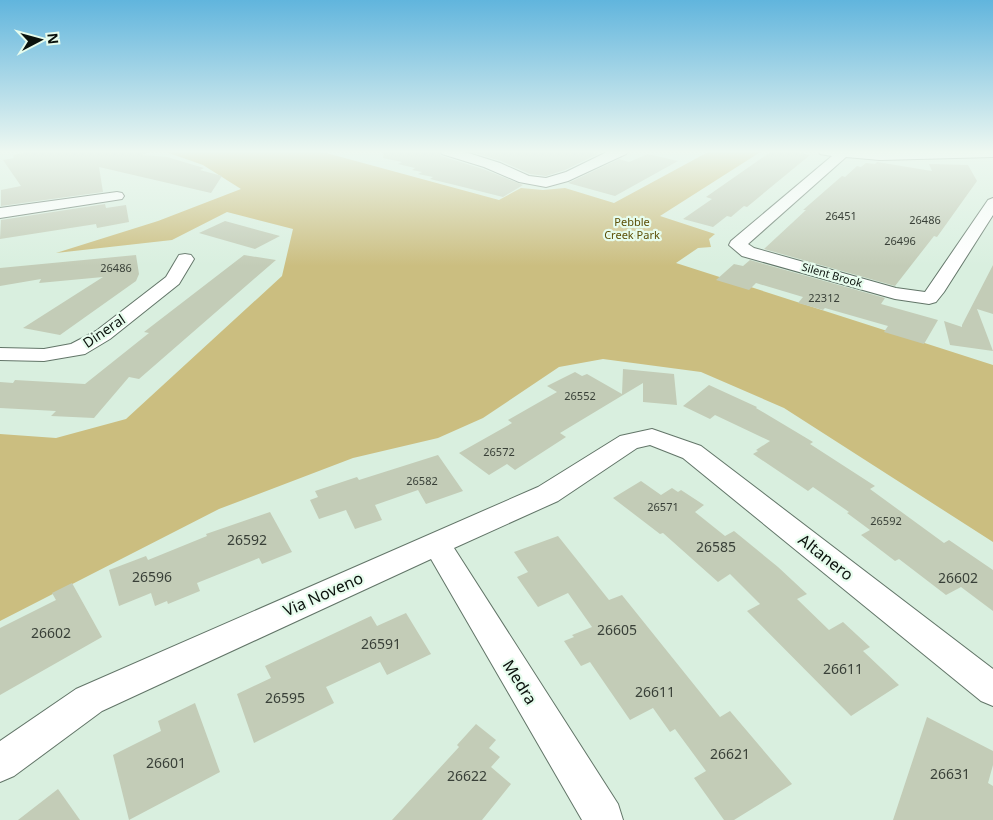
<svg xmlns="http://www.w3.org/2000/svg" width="993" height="820" viewBox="0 0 993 820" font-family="'Noto Sans',sans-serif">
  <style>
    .green { fill: #cbbe80 }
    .building { fill: #c3ccb7 }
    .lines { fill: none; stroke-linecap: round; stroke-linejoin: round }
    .minor-casing { stroke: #627568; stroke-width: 2 }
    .minor { fill: #fff; fill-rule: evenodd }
    .labels { text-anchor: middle; stroke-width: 4.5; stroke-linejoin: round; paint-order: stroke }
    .number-label { font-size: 11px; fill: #394038 }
    .far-park-label { font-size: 11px; fill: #5c4f07; stroke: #e6fced }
    .far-street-label { font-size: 11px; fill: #0b120d; stroke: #e6fced }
    .street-label { font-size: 14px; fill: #0b120d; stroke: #e6fced }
    .near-number-label { font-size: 14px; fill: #394038 }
    .near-street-label { font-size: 16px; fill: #0b120d; stroke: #e6fced }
  </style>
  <rect width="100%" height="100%" fill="#d9efdf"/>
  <path class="green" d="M163,151h156l180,49 22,-12 22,2 22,-2 49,15 96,-52h52l-102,65 55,18 -6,5 2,8 -13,1 -22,15 317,102v177l-209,-134 -83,-36 -98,-13 -44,8 -76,51 -45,20 -85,20 -134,51 -219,112v-187l56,4 70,-19 156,-143 11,-47 -66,-17 -55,28 -116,13 102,-32 83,-32 -38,-24z"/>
  <g class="building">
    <path d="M33,151h117l-8,4 25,2 37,11 -4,2 22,6 -11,17 -112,-26 4,25 -102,14v-16l20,-4 -18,-26 11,-2 -1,-3z"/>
    <path d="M384,151h54l3,5 42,13 40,16 -20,12 -48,-12 -25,-6 3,-2 -15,-3 4,-2 -10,-2 3,-2 -17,-4 4,-2 -19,-4z"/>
    <path d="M468,151h117l13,3 -33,16 -19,6 -16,-2 -29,-13z"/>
    <path d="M772,151h18l20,4 -63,52 -3,-1 -13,11 -4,-1 -14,11 -30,-8 29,-20 -6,-2z"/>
    <path d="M648,154l30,7 -63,35 -47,-13 51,-24 10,3z"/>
    <path d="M877,162l55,9 -3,-7 39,1 9,16 -40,56 -3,-1 -39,50 -131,-37 42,-39h-3l39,-34 3,1 12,-11 4,1 5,-4 9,1z"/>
    <path d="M105,204l1,4 20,-3 3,17 -32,6 -1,-4 -96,15 1,-19z"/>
    <path d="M225,221l55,15 -25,13 -56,-16z"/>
    <path d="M136,255l3,19 -3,7 -76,54 -37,-7 80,-51 -64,6 2,-4 -41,7v-18z"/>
    <path d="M244,255l32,5 -137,119 -10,-2 -35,41 -43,-2 5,-5 -56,-3v-26l13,1 2,-3 70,4 64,-51 -5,-1z"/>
    <path d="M750,260l135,38 -4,6 57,16 -14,24 -40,-12 4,-6 -63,-18 -2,2 -25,-7 5,-6 -47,-14 -7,7 -33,-10 18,-16 9,2z"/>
    <path d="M993,265v49l-16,-5 16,42 -43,-6 -6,-24 18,6v-2z"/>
    <path d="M623,369l51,5 3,31 -34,-3v-19l-83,50 6,4 -51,33 -8,-6 -18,11 -30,-22 53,-30 -4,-3 49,-28 -10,-6 28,-14 7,4 5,-2 35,20z"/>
    <path d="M709,385l48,22 -1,1 57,34 -3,2 65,42 -5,3 74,54 5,-3 44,30v41l-32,-24 -15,8 -47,-36 -4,2 -34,-26 9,-5 -23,-17 2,-1 -36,-25 -5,4 -55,-37 5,-3 -2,-1 14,-9 -55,-26 -5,4 -27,-13z"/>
    <path d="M438,455l25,36 -37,13 -8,-14 -43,15 7,15 -27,9 -9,-19 -27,9 -9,-19 8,-3 -3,-6 42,-14 2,3z"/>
    <path d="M641,481l20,14 11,-7 6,4 3,-2 23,15 -9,7 30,24 9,-5 44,36 29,27 -10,5 32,31 14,-8 27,25 -7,4 36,34 -48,31 -104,-105 13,-7 -30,-30 -12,8 -55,-49 -3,1 -47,-36z"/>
    <path d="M270,512l22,40 -30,12 -3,-6 -62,25 3,8 -32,13 -1,-3 -12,5 -4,-13 -32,13 -10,-36 37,-14 2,4 59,-24 -1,-2z"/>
    <path d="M558,536l51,64 13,-5 98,122 10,-6 62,73 -58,36h-10l-30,-42 12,-7 -31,-42 -5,3 -17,-24 -23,12 -40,-58 -9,4 -17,-25 10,-4 -2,-2 20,-8 -24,-34 -30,14 -21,-30 11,-5 -14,-20z"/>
    <path d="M72,583l30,54 -102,58v-67l56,-28 -4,-7z"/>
    <path d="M406,613l25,41 -44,21 -7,-13 -54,25 8,16 -80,40 -17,-49 34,-16 -6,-12 106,-50 6,10z"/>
    <path d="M195,703l25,69 -91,48 -16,-65 48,-24 -3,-10z"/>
    <path d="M927,717l66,34v14l-5,18 5,3v34h-100z"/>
    <path d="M476,724l20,16 -7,8 11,9 -9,10 20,17 -29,36h-90l67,-73 -2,-2z"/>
    <path d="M58,789l22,31h-62z"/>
  </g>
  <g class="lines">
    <defs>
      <g id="minor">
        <path d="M440,151h22l38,12 29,13 17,2 20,-6 43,-21h19l-2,3 -58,27 -22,6 -27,-5 -35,-15 -42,-13z"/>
        <path d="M818,151h175v6l-113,3 -34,-3 -98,87 6,4 142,40 29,4 63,-92 5,-2v17l-49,77 -8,10 -7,2 -34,-5 -153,-43 -13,-11 2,-4 101,-85 -12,-2z"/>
        <path d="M117,192l5,1 2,3 -2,3 -122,19v-10z"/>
        <path d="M185,254l6,1 3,4 -15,25 -69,55 -25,15 -41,7 -44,-1v-12l44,1 27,-5 25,-13 70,-54 13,-22z"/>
        <path d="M652,429l49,17 292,223v37l-12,-5 -298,-243 -33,-13 -13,3 -79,53 -104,47 164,256 5,16h-41l-151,-261 -329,152 -88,65 -14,6v-41l76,-52 462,-202 82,-51z"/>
      </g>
    </defs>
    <use href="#minor" class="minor-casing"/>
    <use href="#minor" class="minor"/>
  </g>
  <linearGradient id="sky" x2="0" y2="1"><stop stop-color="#61b5dd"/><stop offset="0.57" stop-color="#eef8f1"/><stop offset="1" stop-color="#eef8f1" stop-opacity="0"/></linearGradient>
  <rect width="993" height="266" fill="url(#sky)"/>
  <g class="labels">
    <g class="number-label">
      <text x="841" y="220">26451</text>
      <text x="925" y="224">26486</text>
      <text x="900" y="245">26496</text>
      <text x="116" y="272">26486</text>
      <text x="824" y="302">22312</text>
      <text x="580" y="400">26552</text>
      <text x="499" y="456">26572</text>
      <text x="422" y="485">26582</text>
      <text x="663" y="511">26571</text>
      <text x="886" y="525">26592</text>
    </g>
    <g class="far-park-label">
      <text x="632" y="226">Pebble<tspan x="632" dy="13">Creek Park</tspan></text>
    </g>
    <g class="far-street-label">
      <text transform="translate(832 275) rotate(16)" y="4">Silent Brook</text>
    </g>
    <g class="street-label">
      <text transform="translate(104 331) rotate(-34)" y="5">Dineral</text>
    </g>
    <g class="near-number-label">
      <text x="247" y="545">26592</text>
      <text x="716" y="552">26585</text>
      <text x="152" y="582">26596</text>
      <text x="958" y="583">26602</text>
      <text x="617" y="635">26605</text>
      <text x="51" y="638">26602</text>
      <text x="381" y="649">26591</text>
      <text x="843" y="674">26611</text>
      <text x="655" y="697">26611</text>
      <text x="285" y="703">26595</text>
      <text x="730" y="759">26621</text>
      <text x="166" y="768">26601</text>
      <text x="950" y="779">26631</text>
      <text x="467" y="781">26622</text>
    </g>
    <g class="near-street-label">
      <text transform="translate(826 557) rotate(38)" y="6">Altanero</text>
      <text transform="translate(323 594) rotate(-24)" y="6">Via Noveno</text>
      <text transform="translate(520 682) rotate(58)" y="6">Medra</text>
    </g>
  </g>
  <g transform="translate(40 40) rotate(84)" stroke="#e6fced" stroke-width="4" paint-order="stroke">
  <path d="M0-4L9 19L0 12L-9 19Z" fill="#0b120d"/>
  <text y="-8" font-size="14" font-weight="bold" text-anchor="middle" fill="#0b120d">N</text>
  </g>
</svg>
